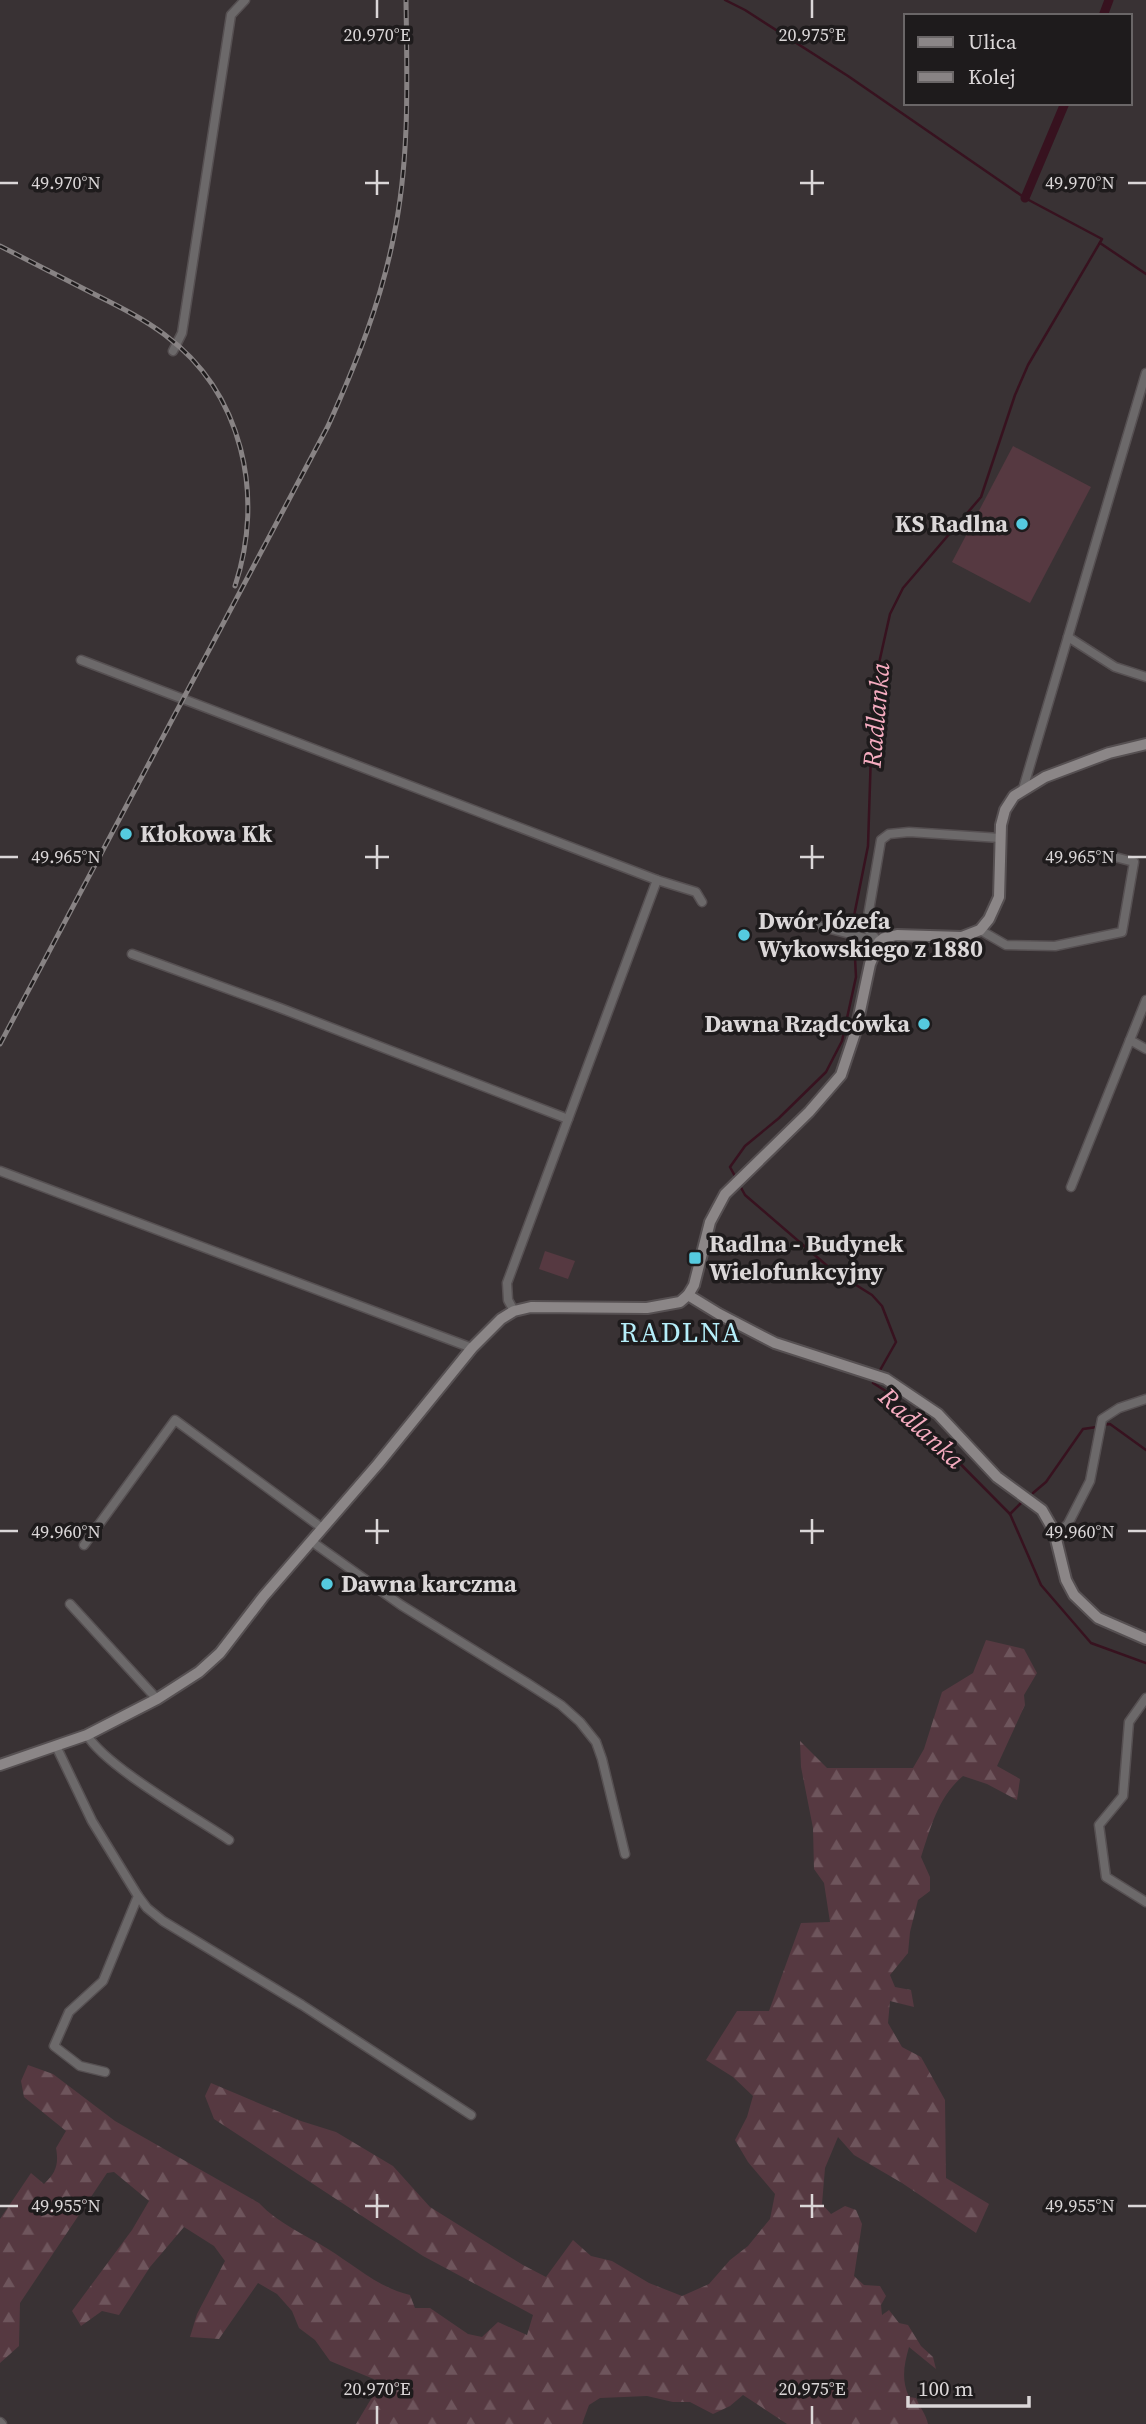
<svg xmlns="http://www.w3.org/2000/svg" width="1146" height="2424" viewBox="0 0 1146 2424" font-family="'Source Serif 4',serif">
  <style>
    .grass { fill: #563941 }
    .forest { fill: url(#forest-firs) }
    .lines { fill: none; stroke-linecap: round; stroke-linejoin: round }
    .stream { stroke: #37121f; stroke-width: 2.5 }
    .canal { stroke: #37121f; stroke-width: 9 }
    .street-casing { stroke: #565052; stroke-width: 11 }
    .secondary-casing { stroke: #565052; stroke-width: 14 }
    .street { stroke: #6c696a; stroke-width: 8 }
    .secondary { stroke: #8b8687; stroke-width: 10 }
    .rail-casing { stroke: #888384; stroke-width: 5 }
    .rail { stroke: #1e1b1c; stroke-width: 2.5; stroke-dasharray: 8; stroke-linecap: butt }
    .ticks { fill: none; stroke: #dbd7d8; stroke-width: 2.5 }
    .poi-dot { fill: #55cadf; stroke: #1e1b1c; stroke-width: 2.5 }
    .labels { text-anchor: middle; stroke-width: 7; stroke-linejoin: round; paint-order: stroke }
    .poi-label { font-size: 24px; font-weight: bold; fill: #dbd7d8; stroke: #1e1b1c; text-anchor: start }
    .water-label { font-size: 26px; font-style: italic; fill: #f6acc0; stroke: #1e1b1c }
    .quarter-label { font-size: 28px; letter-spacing: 2px; fill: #b5eef9; stroke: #1e1b1c }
    .ticks-label { font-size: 18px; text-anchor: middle; fill: #dbd7d8; stroke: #1e1b1c; stroke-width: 7; stroke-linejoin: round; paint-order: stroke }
  </style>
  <defs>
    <pattern id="forest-firs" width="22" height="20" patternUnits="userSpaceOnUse" patternTransform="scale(1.75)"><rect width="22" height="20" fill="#563941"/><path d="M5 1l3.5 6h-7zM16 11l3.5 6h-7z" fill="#6e555c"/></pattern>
  </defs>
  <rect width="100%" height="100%" fill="#393234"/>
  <g class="grass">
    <path d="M1013,446l78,41 -61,116 -78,-41z"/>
    <path d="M545,1251l30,10 -7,18 -29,-10z"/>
  </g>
  <path class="forest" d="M986,1640l38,9 13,24 -13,22 1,10 -28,61 23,13 -3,21 -30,-16 -24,-8c-25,21 -32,51 -42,81l9,20v14l-12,9 -8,32 -2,21 -18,22 5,12 16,3 3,17 -24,-6 -2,22 14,24 19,10 24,43 1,78 43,26 -13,29 -74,-50 -48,-28 -16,-18 -13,31 -3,36 9,10 14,-8 11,4 6,14 -8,52 10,9 16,1 6,10 -5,9 1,10 7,-5 10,13 9,2 13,21 12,11 3,12 -27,-22c-5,18 -8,32 0,50l7,1c4,10 10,16 12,26h-141l-44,-29 -13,11 -17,8 -23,-12h-17l-26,-6 -47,2 -11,7 -7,19h-226l18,-30 2,-14 -46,-19 -15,-21 -16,-12 -7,-17 -15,-17 -19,-11 -39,56 -29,-2 7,-23 28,-53 -11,-15 -30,-19 -34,40 -31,48 -17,-4 -21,15 -9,-15 60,-81 17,-29 -35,-29 -7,1 -87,130 -1,43 -19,17v-144l31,-46 13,11c12,-11 15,-20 12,-36l10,-17 -42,-34 -3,-16 7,-16 25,9 62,47 144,82c20,21 45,31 69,46 26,16 51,39 82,46l5,13h15l38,26 14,3 16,-15 29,13 6,-20 -110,-59 -209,-137 -9,-23 6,-13 90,38 35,11 57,34 37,41 93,58 23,12 27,-37 18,16 21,5 37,22 33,13 27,-12 21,-24 18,-14 22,-27 5,-25 -27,-32 -13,-22 12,-23 6,-21 -20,-19 -27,-17 31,-49h32l32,-88 29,-1 -6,-39 -10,-14 -1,-41 -12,-61 -1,-26 27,27h86l11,-19 18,-57 31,-19z"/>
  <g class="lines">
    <g class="stream">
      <path d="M725,0l20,10 103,66 177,122 77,41 -74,126 -13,30 -34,102 -78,91 -13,26 -17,76 -5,156 -15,75 1,11"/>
      <path d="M1100,243l46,31"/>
      <path d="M736,1178l-6,-11 15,-21 34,-28 47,-46 16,-31 14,-64 -2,-38"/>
      <path d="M739,1184l6,11 87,75 40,25 10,11 14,36 -17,30"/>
      <path d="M876,1378l-3,5 19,12 118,119 31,71 50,58 55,20"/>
      <path d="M1103,1425l7,-1 36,26"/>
      <path d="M1033,1493l13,-11 37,-53 14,-2"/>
      <path d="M1010,1514l11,-11"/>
    </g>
    <g class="canal">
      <path d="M1103,16l6,-16"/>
      <path d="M1025,198l40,-95"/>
    </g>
    <defs>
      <g id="street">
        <path d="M173,351l9,-18 49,-318 14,-15"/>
        <path d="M1068,637l47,30 31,10"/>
        <path d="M81,660l576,220 39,12 6,10"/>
        <path d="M1023,789l123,-416"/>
        <path d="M819,926l58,15"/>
        <path d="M980,930l26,15 49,1 67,-14 12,-70 -23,-6"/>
        <path d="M879,942l-13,-14 15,-88 8,-6 20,-2 91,6"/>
        <path d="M132,954l148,54 288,111"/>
        <path d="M1130,1040l16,9"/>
        <path d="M0,1171l472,177"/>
        <path d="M1071,1187l75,-187"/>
        <path d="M514,1311l-6,-11 -1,-17 150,-403"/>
        <path d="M1054,1531l9,-2 5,-5 22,-43 12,-62 17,-11 27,-9"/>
        <path d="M311,1541l90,64 126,78 34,22 19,17 16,20 6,17 23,95"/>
        <path d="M84,1545l91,-125 147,108"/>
        <path d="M70,1604l87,95"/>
        <path d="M1146,1698l-17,24 -6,74 -24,29 7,52 40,25"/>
        <path d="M87,1735c19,32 108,82 142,105"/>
        <path d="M56,1746l36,75 46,75 -35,85 -34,31 -15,34 26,20 25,6"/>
        <path d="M138,1896l9,12 16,13 139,84 169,110"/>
        <path d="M0,2422l2,2"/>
      </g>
      <g id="secondary">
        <path d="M688,1295l31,19 56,29 111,36 52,35 59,63 45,33 12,21 12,49 8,15 24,23 48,21"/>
        <path d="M0,1765l87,-30 70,-36 42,-27 21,-19 43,-56 115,-133 94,-116 29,-29 13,-8 17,-4 116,1 33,-6 8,-7 6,-10 16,-63 15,-28 84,-82 32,-37 15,-45 14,-66 9,-22 5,-4 13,-3 65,2 18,-7 9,-11 10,-22 2,-72 4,-15 9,-14 31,-19 64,-24 37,-9"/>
      </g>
    </defs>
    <use href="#street" class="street-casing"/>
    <use href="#secondary" class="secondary-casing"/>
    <use href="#street" class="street"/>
    <use href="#secondary" class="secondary"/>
    <defs>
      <g id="rail">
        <path d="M0,246c32,16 64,33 96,49 24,12 48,24 69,40 78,58 100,161 70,251"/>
        <path d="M0,1044l328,-618c28,-62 53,-124 66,-191 16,-78 13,-157 12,-235"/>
      </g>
    </defs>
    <use href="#rail" class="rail-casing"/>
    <use href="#rail" class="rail"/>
  </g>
  <path class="ticks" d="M377,0v18M812,0v18M377,170v25M812,170v25M0,183h18M365,183h24M800,183h24M1128,183h18M377,845v24M812,845v24M0,857h18M365,857h24M800,857h24M1128,857h18M377,1519v25M812,1519v25M0,1531h18M365,1531h24M800,1531h24M1128,1531h18M377,2194v24M812,2194v24M0,2206h18M365,2206h24M800,2206h24M1128,2206h18M377,2406v18M812,2406v18"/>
  <g class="poi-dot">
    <circle cx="1022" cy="524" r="7"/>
    <circle cx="126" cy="834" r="7"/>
    <circle cx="744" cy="935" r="7"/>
    <circle cx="924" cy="1024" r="7"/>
    <rect x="688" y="1251" width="14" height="14" rx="3.5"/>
    <circle cx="327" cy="1584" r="7"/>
  </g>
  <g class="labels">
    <g class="poi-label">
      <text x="1008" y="532" text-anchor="end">KS Radlna</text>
      <text x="140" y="842">Kłokowa Kk</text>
      <text x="758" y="929">Dwór Józefa<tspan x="758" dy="28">Wykowskiego z 1880</tspan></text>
      <text x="910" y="1032" text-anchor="end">Dawna Rządcówka</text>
      <text x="709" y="1252">Radlna - Budynek<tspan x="709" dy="28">Wielofunkcyjny</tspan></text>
      <text x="341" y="1592">Dawna karczma</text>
    </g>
    <g class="water-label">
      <text transform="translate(876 715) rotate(-85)" y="9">Radlanka</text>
      <text transform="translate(922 1428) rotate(43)" y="9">Radlanka</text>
    </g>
    <g class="quarter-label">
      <text x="681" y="1342">RADLNA</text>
    </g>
  </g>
  <g class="ticks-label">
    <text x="377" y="41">20.970°E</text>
    <text x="812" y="41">20.975°E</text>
    <text x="66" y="189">49.970°N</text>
    <text x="1080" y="189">49.970°N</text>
    <text x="66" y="863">49.965°N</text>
    <text x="1080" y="863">49.965°N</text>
    <text x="66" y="1538">49.960°N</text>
    <text x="1080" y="1538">49.960°N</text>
    <text x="66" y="2212">49.955°N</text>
    <text x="1080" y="2212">49.955°N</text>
    <text x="377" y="2395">20.970°E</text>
    <text x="812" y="2395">20.975°E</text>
  </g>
  <rect x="904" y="14" width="228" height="91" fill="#1e1b1c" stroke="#6a6667" stroke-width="2"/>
  <rect x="918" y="37" width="35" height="10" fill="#8b8687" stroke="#6a6667" stroke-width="2"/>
  <text x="968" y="49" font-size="21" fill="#dbd7d8">Ulica</text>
  <rect x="918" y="72" width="35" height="10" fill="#888384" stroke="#6a6667" stroke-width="2"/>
  <text x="968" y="84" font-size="21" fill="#dbd7d8">Kolej</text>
  <path d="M908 2396v10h121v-10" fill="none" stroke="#dbd7d8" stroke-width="3.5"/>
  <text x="918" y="2396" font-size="21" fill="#dbd7d8" stroke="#1e1b1c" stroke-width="5" paint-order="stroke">100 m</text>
</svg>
